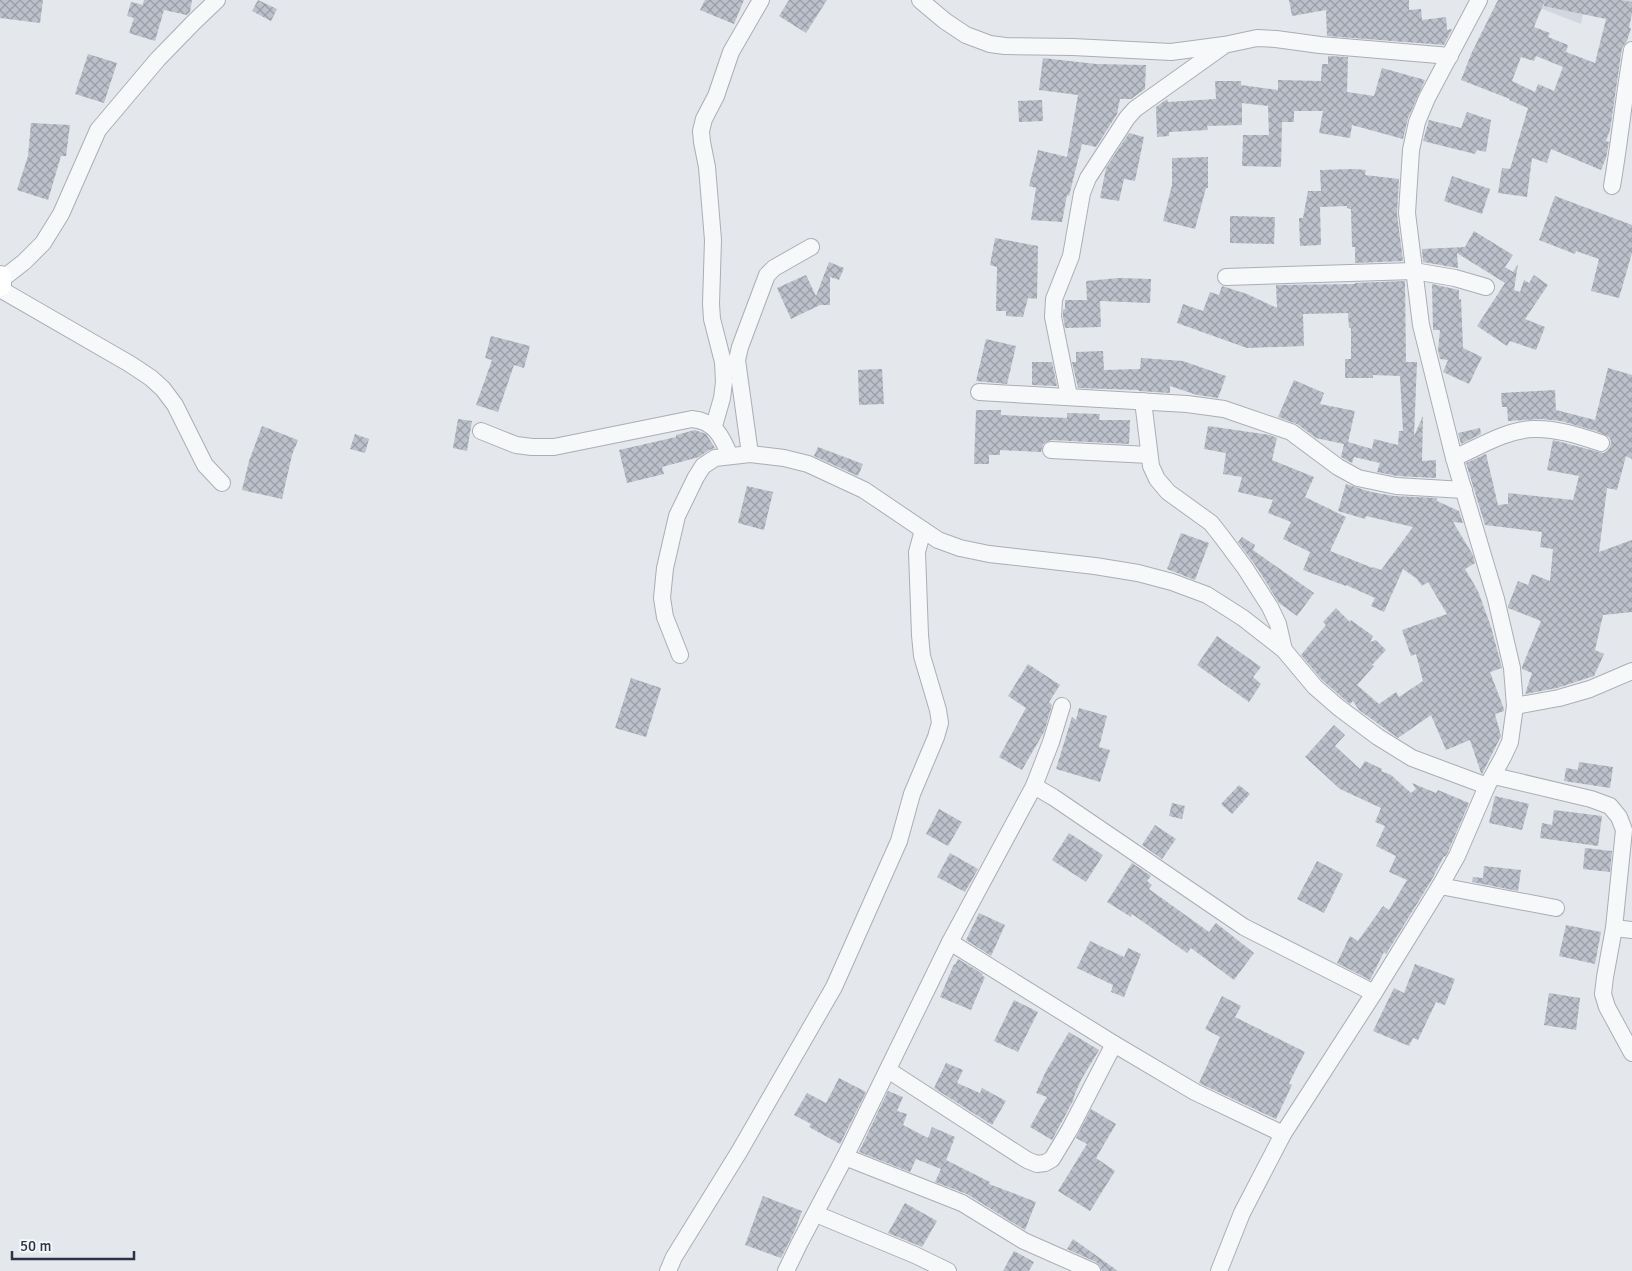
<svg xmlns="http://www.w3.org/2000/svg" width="1632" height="1271" viewBox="0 0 1632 1271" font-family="Signika,sans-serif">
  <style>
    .built { fill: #d2d6de }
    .building { fill: url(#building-cross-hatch); fill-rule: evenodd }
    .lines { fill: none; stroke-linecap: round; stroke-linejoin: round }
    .minor-casing { stroke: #a9aeb7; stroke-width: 18 }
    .secondary-casing { stroke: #a9aeb7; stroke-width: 24 }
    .minor { stroke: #f7f8fa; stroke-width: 16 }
    .secondary { stroke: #fff; stroke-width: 22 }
  </style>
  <defs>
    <pattern id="building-cross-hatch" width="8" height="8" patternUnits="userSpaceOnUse" patternTransform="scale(1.25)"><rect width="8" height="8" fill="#bbc0ca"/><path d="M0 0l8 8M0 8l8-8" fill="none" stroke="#989da6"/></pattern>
  </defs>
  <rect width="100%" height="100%" fill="#e4e7ec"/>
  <path class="built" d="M1519,0h113v5l-49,8 -2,11z"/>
  <g class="building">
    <path d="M0,0h43l-3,23 -40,-5z"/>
    <path d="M144,0h48l-2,12 -3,3 -23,-5 -9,31 -26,-8 5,-15 -7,-2 4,-14 12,3z"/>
    <path d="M258,0l19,9 -6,12 -19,-10z"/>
    <path d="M705,0h39l-10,24 -34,-14z"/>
    <path d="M789,0h38l-21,33 -27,-17z"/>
    <path d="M1289,0h120v10l12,-1 1,11 24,-3 1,13 5,-1 -8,16 -117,-9 -1,-26 -34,6z"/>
    <path d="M1498,0h122l12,2v11l-3,15h2l-4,13 -5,7 -12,82 -4,11 3,1 -3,16 -5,12 -50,-21 -4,14 -15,-5 -5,39 -29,-4 4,-25 8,1 18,-61 -19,-8 1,-1 -49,-19 11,-28zM1545,0l-1,6 62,13 -11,44 -29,-11 2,-7 -20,-8 2,-4 -16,-6zM1536,56l27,11 -9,24 -16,-7 -3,8 -23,-11 9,-24 13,4z"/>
    <path d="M88,54l29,9 -13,40 -29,-9z"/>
    <path d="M1328,56l20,1 -1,35 27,4 8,-28 43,12 -17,38 -5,21 -51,-14 -2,13 -31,-5 4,-22h-29v11h-12l-1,45 -39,-1 1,-31h26l-1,-29 -26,-3v22l-35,1 1,4 -39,2v4l-12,1 -1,-30 11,-8 1,3 48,-3 -1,-18h26v4l37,5v-10l43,1 1,-17h6z"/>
    <path d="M1043,58l53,6 50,1 -1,24 -14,10h-11l-3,15 -21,33 -14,-3 -13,52 -2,-1 -5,27 -31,-2 5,-32 -7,-2 9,-36 29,7 11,-62 -39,-5z"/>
    <path d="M1042,100l1,21 -24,1 -1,-21z"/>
    <path d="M1467,112l24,8 -5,32 -9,-2 -2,4 -52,-13 6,-21 32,8z"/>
    <path d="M31,123l39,2 -4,31h-5l-13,44 -31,-10 11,-34z"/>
    <path d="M1129,133l15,4 -9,44 -11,-2 -5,22 -19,-3 6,-30z"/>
    <path d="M1208,157v31h-2l-11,41 -32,-8 9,-36v-27z"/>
    <path d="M1354,169l12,1 -1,5 34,4 -2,35 6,47 -48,2v-16h-3l-1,-38 -4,-1v-2l-27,1 1,38 -21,1 -1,-28h4l5,-27h13l-1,-21z"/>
    <path d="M1452,176l38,13 -8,25 -38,-13z"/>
    <path d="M1555,196l77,29v28l-13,45 -28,-7 8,-32 -23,-8 -1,3 -36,-14z"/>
    <path d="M1230,216l45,1 -1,27 -44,-1z"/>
    <path d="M1474,231l39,24 -8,12 8,5 5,-8 -4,26 6,2 4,-12 5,3 5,-8 14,10 -23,34 20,8 -9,23 -26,-9 -3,5 -30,-20 28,-43 -48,-30 1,15 -35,-6 -1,-13 43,-2z"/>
    <path d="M995,238l43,8 -1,53 -9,-1 -5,19 -17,-1v-5h-10l1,-44 -7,-2z"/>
    <path d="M829,262l15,6 -5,12 -9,-3v28h-10l-29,14 -14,-31 29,-13 10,21z"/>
    <path d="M1119,278l32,1 -1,24 -50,-2 1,26 -36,1 -2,-12v-6l2,-1v-9h22l-1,-19z"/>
    <path d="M1405,281l1,81h11l-3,74 9,-20 -1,45 14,-1v18l-39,-2 -20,-4 3,-9 -26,-6 -2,6 -11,-6 3,-13 -28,-6 -19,-14 -19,-7 16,-37 30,13 -4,11 35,7 -7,31 24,7 2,-10 24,6 1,-14h4l-3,-55 -27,-1v3h-28v-19h6v-31h-2l-1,-15 -45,1 1,32 -57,2 -70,-25 6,-19 20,7 7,-19 9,3 3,-9 25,8 30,14 -1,-23 79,-1v-1z"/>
    <path d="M1432,284l27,6v10l2,-1 2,49 19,9 -13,27 -26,-12 5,-12 -8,-1 -2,-9 2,-20h-7z"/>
    <path d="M491,336l39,10 -6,22 -10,-3 -16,47 -22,-7 16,-45 -7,-2z"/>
    <path d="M986,339l30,7 -9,38 -31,-3z"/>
    <path d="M1103,351l1,19 36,-1 1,-11 42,3 43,15 -8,22 -21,-3 -27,-9v7l-31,-2v-1l-61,-2 -6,-26h4v-10z"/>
    <path d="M1032,362h20l5,24 -25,-1z"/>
    <path d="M1608,368l24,7v84l-6,-3 -9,34 -10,-2 -8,64 33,-12v72l-29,3 -8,35 9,4 -10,22 -37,12 -32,6 7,-21 -10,-4v-2l19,-46 -33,-13v-2l10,-25 10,4 4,-11 18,7 3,-32 -13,-2 2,-15 -57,-7 -19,-62 20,-9 12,51 10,-1v-11l65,7 6,-24 -32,-6 6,-30 50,13 4,-2 3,-4 1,-6 -2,-4 -13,-6 -35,-10 -19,-2 -34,2 -1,-14h-5l-1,-14 54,-3 1,20 39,10z"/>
    <path d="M882,369l2,35 -25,1 -1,-35z"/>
    <path d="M976,410h25v5l66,3v-5l33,1 -1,6h31l-1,24 -78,-4 -8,4 -2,8 -41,-2v5h-11v9h-15z"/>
    <path d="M458,419l14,2 -5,30 -14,-3z"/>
    <path d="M262,426l36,14 -6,15 -10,44 -40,-9 7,-29z"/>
    <path d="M1208,426l62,9 7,3 -5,22 42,17 -9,20 41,20 -16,34 43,17v-1l8,3 32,-43 -47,-11 -1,3 -27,-8 8,-27 25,8 23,4 43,2v3l22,10 4,12 -10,-1 20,33 2,8 -10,6 13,22 13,36 11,41 -12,4 14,37v2l-9,3 6,22 -19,38 -1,-1 -11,-33 -24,10 -15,-35 -33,23 -39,-28 -6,-9 -3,3 -6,-5 -22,-19 -21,-25 25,-30 -3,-3 13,-14 14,14 1,-2 22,16 -3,6 6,-2 10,10 -14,15 2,1 -17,19 22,19 17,-12 3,5 24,-16 -7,-27 -5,2 -9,-26 45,-16 -19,-32 -6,4 -5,-7 -14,-10 -19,43 -13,-6 4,-8 -29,-13v1l-43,-16 7,-18 -27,-13 8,-17 -23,-9 5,-13 -35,-8 4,-15 -19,-3 3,-21 -22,-4z"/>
    <path d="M1480,428l1,6 -20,10 -3,-11z"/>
    <path d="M695,430l11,4 9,14 -6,2 -10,7 -37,10 2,7 -37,9 -8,-33 57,-13v-2z"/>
    <path d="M355,434l14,5 -4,14 -15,-4z"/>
    <path d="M818,447l45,17 -5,12 -44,-20z"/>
    <path d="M747,486l26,6 -9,38 -26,-7z"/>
    <path d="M1181,533l28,10 -14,37 -28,-11z"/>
    <path d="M1242,537l13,8 -2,5 61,43 -17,23 -18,-13 -21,-34 -20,-27z"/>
    <path d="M1217,636l44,31 -8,10 8,7 -12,18 -52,-37z"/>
    <path d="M1028,664l32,21 -11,17 3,3 -8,27 -22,38 -23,-13 27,-49 -18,-12z"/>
    <path d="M631,678l30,10 -15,49 -31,-9z"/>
    <path d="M1079,708l28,8 -8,31 11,3 -10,32 -44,-13 16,-52 4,3z"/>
    <path d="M1334,725l11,10 -10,11 25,23 5,-8 17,8 -1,2 10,4 20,18 5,-4 -4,-6 24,10 2,-3 31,13 -21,49 -3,5 -1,-1 -13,25 -45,73 -2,-2 -14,28 -33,-17 13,-27 8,5 25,-35 6,4 18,-30 -18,-8 7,-16 -20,-10 9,-20 -10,-4 6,-14 -41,-19 -35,-32z"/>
    <path d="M1579,762l34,5 -3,21 -46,-7 2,-13 12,2z"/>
    <path d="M1239,785l11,9 -18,20 -11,-10z"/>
    <path d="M1495,796l34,8 -7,26 -33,-7z"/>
    <path d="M1172,803l13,3 -3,13 -13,-3z"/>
    <path d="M939,809l23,13 -14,24 -22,-12z"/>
    <path d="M1554,810l48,6 -4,30 -58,-8 2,-15 10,2z"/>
    <path d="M1155,825l21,14 -14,20 -20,-14z"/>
    <path d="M1069,833l34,22 -17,27 -34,-22z"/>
    <path d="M1585,848l27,3 -2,21 -27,-3z"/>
    <path d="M950,853l28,16 -13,23 -28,-15z"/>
    <path d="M1317,861l26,13 -19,39 -27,-14z"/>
    <path d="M1132,863l19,13 -4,5 5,4 -3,4 60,43 7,-9 38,30 -20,27 -43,-32 -4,5 -55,-39 -1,3 -24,-15z"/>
    <path d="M1484,866l37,4 -3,21 -46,-9 1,-5 10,1z"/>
    <path d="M979,913l26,12 -14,31 -25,-16z"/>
    <path d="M1566,925l35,7 -6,32 -36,-8z"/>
    <path d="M1090,941l34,16 4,-9 13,6 -17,43 -13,-5 2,-7 -36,-17z"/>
    <path d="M958,959l25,15 -1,2 3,1 -14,33 -31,-13 14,-33 1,1z"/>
    <path d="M1415,964l40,15 -10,26 -9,-3 -18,38 -5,-2 -4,8 -36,-15 21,-43 10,5z"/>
    <path d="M1549,993l31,5 -4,32 -32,-5z"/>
    <path d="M1222,996l19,10 -6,11 70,35 -16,31 3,2 -16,34 -77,-36 21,-46 -15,-8z"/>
    <path d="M1014,1000l24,12 -20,40 -24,-11z"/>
    <path d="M1069,1032l30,18 -18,30 -8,19h1l-22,41 -22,-13 17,-30 -11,-4 10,-22z"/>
    <path d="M946,1063l17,7 -6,13 23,10 2,-5 24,13 -14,24 -58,-37z"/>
    <path d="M839,1078l27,14 -26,52 -31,-17 2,-3 -17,-9 13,-22 19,10z"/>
    <path d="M888,1091l15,6 -6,14 10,3 -4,11 25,13 4,-11 23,10 -10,26 1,-3 44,22 -1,2 47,18 -11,28 -58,-36 -32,-12 6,-13 -25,-10 -6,13 -51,-20z"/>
    <path d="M1091,1109l25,15 -20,34 19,13 -25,40 -32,-20 29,-47 -11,-6z"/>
    <path d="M763,1196l39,15 -7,19 -14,28 -36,-13z"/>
    <path d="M905,1203l32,18 -15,26 -34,-14z"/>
    <path d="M1073,1239l45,32h-16l-2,-5 -4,-4 -29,-13z"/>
    <path d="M1014,1251l20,11 -5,9h-26z"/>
  </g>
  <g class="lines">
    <defs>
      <g id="minor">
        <path d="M920,0l25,21 21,14 24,9 15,2 68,1 98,5 53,-7 33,-7 19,1 44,6 130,11"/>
        <path d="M1612,186c8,-46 12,-91 20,-136"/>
        <path d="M1226,277l188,-6 41,7 31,9"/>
        <path d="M1,280l23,-18 19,-19 18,-29 37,-84 60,-71 36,-37 23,-22"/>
        <path d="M0,289l130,75 21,14 12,11 12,16 30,60 17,18"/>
        <path d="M979,392l208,12 37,5 67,23 47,35 20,11 38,8 68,4"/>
        <path d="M1069,396l-16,-79 1,-18 17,-43 11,-63 6,-15 39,-60 8,-9 87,-62"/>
        <path d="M1143,401l8,65 6,13 11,13 43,31 11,14 23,31 25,39 8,17 6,26"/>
        <path d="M714,426l8,-28 2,-16 -1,-20 -11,-43 -1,-15 2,-64 -6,-73 -5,-25 -1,-11 3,-12 12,-23 15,-44 30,-52"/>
        <path d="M481,431l35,14 16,2h22l138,-28c23,2 30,18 38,37"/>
        <path d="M1051,450l98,5"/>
        <path d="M750,454l-13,-94 3,-13 27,-72 7,-7 37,-21"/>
        <path d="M1454,458c25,-11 52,-28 79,-29 23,-1 47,7 68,14"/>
        <path d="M680,655l-15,-38 -3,-19 3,-30 12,-52 19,-39 7,-11 12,-8 35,-4 34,4 24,6 56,26 74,50 22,8 29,6 106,12 43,7 34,9 35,13 36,23 41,32 31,37 23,20 40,30 34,21 75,28 16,-29 7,-15 5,-36 -3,-38 -16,-69 -42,-141 -33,-133 -14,-112 4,-63 6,-28 10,-24 52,-98"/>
        <path d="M1062,706l-11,36 -17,44 19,11 191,130 130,66"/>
        <path d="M1515,706l44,-8 31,-9 42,-18"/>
        <path d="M1494,776l97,23 19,7 9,11 5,13 -10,98 -9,49 -2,17 4,13 25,46"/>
        <path d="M1440,886l116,22"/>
        <path d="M1614,928l18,2"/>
        <path d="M950,942l164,102 81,48 88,42"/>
        <path d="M888,1070l139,90 10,4 8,-1 7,-4 18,-30 44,-85"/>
        <path d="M845,1157l117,46 62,38 68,30"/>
        <path d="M816,1214l99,41 33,16"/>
        <path d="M668,1271l6,-14 65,-105 95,-165 65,-146 13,-47 24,-57 4,-14 -2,-13 -16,-54 -2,-21 -3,-83 6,-22"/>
        <path d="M786,1271l13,-27 46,-87 105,-215 84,-156"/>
        <path d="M1219,1271l23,-58 41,-79 91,-141 66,-107 17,-30 30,-70"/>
      </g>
      <path id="secondary" d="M0,277v8"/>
    </defs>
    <use href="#minor" class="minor-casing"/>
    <use href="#secondary" class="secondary-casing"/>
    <use href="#minor" class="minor"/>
    <use href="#secondary" class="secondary"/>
  </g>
  <path d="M12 1251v8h122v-8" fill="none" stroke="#2b3445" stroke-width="2.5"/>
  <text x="20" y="1251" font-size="15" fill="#2b3445" stroke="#f4f6f9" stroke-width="4" paint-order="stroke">50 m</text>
</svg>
